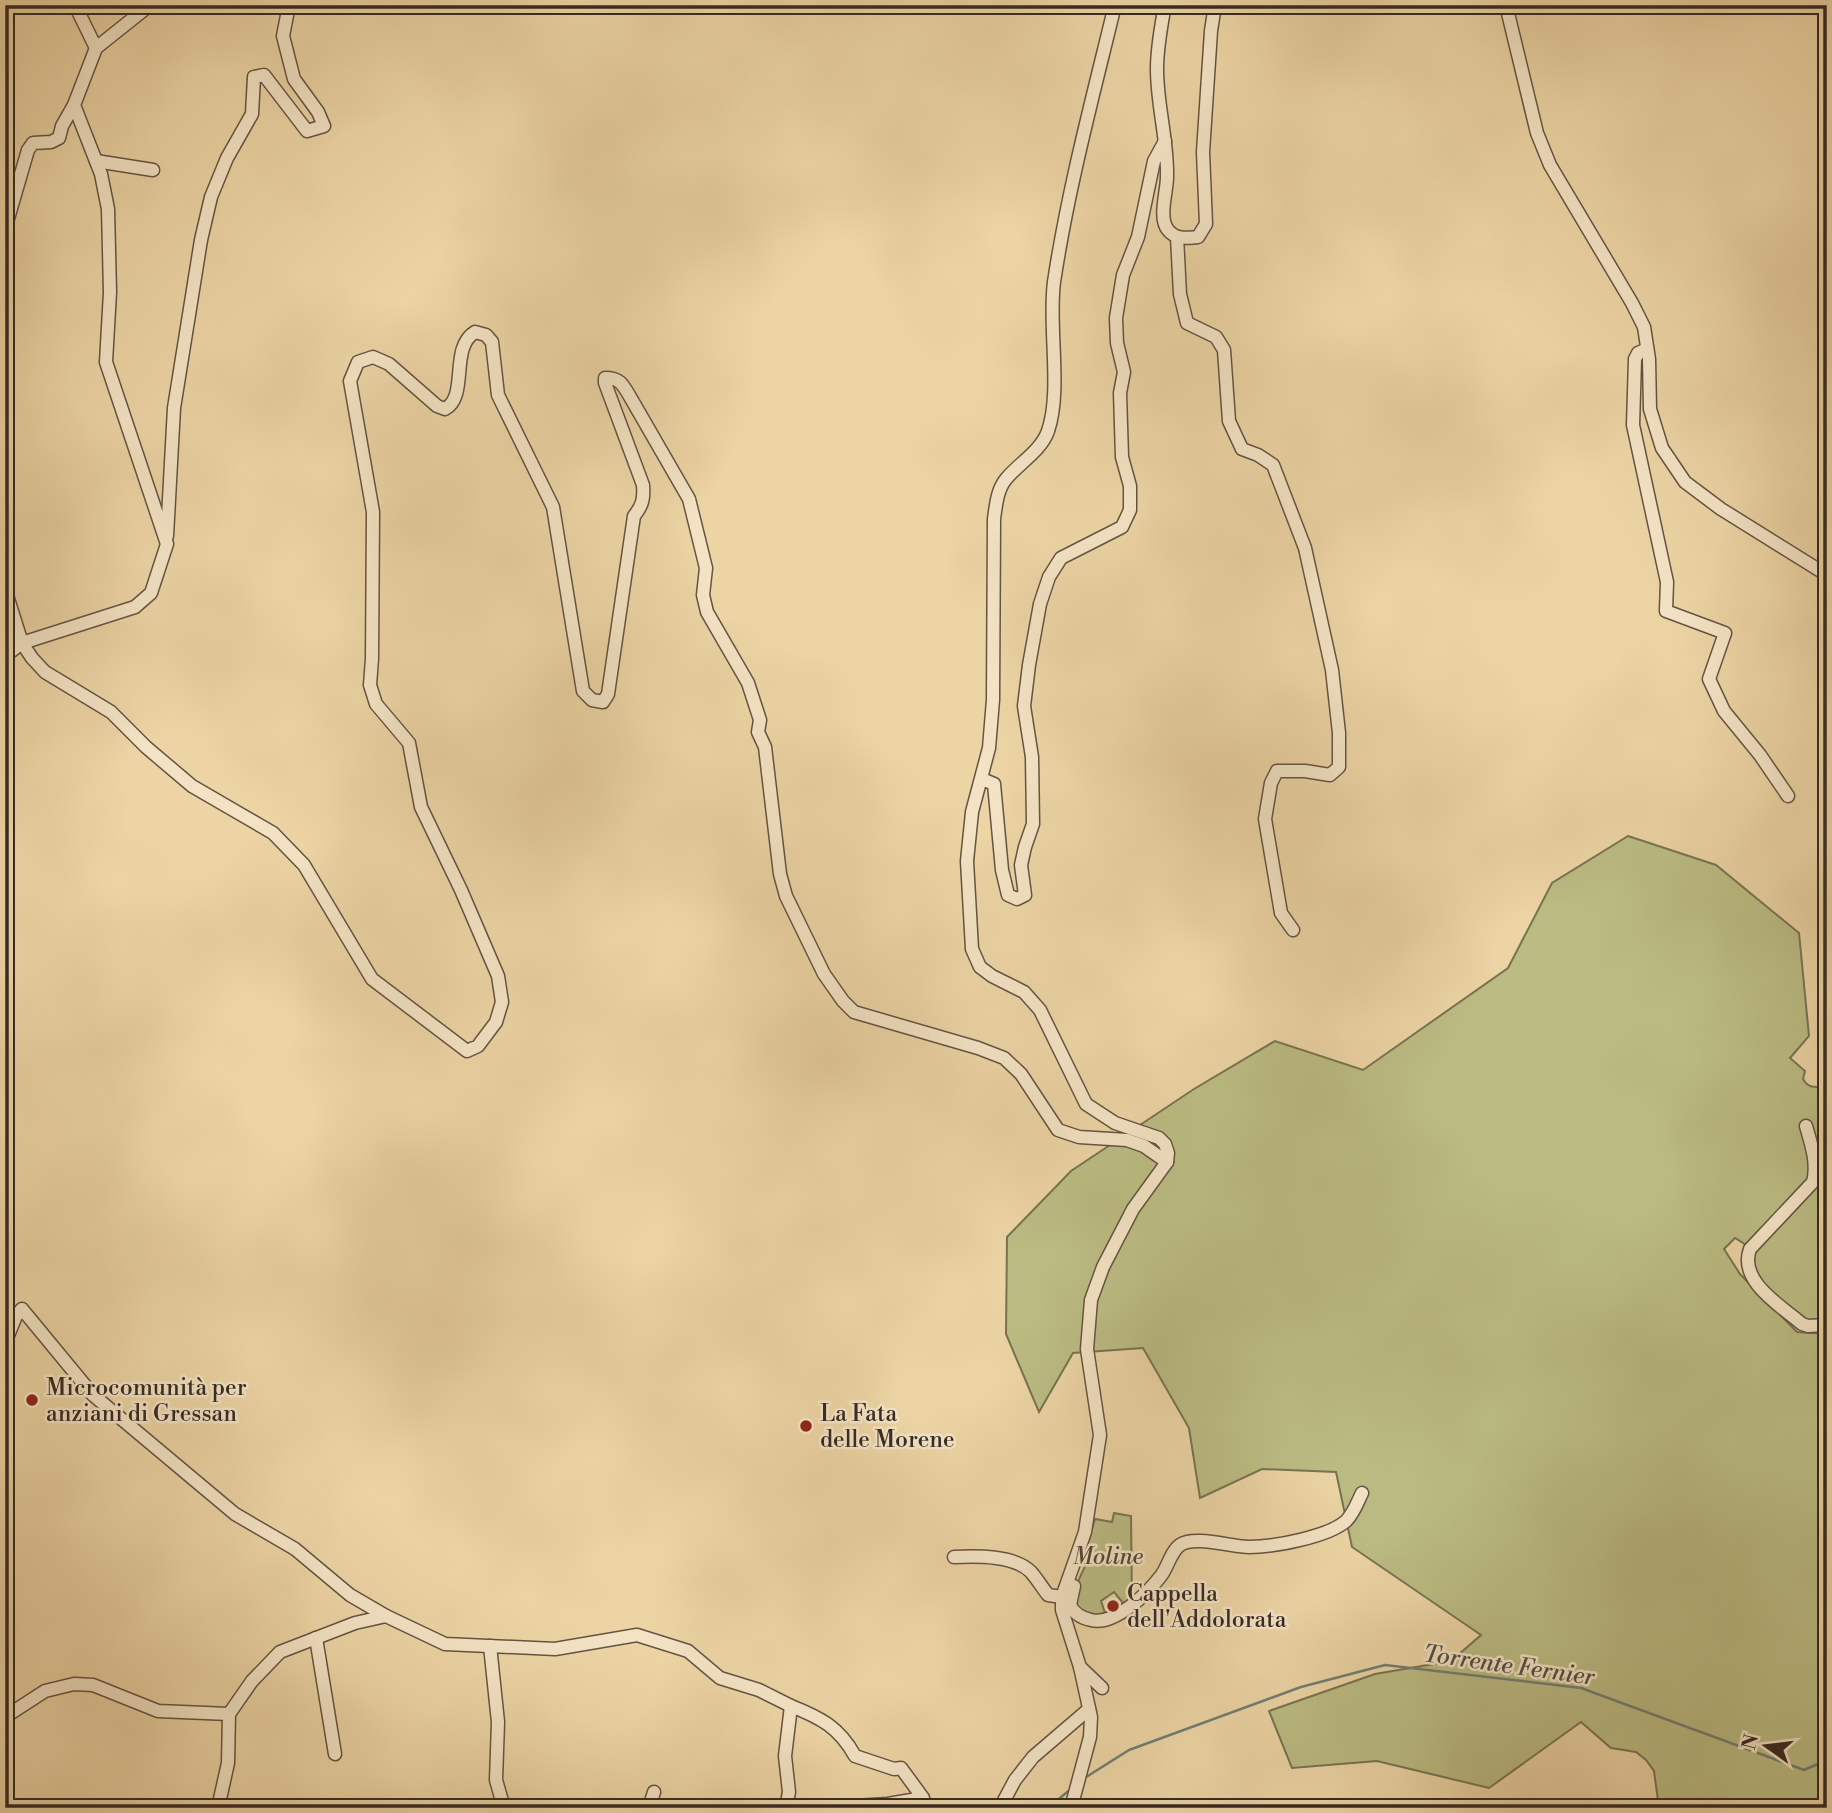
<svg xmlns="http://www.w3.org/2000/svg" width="1832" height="1813" viewBox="0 0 1832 1813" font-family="'Libre Bodoni',serif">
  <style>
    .green { fill: #bbbc83; stroke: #787353; stroke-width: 2 }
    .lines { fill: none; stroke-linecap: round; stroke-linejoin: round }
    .stream { stroke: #717f73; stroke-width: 2.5 }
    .minor-casing { stroke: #645443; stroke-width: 15 }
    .minor { stroke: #f3e3c4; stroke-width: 12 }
    .poi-dot { fill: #8f2418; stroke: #f3e3c4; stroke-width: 2.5 }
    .labels { text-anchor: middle; stroke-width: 5; stroke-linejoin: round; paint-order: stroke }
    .poi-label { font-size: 23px; fill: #362a23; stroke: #f3e3c4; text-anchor: start }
    .park-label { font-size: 23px; font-style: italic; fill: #514736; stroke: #f3e3c4 }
    .water-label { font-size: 24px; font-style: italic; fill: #4f4e44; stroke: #f3e3c4 }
  </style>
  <rect width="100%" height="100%" fill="#ecd4a4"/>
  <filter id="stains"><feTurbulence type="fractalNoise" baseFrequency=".00286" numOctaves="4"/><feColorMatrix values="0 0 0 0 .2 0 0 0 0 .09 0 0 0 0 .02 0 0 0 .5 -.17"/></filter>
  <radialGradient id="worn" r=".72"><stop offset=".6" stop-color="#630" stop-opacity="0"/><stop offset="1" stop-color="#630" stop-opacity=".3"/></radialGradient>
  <g class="green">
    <path d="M1628,836l88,29 83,68 10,103 -19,22 15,13 -2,8c7,12 14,6 24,9v234l-18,-1 -17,-11 -31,-29 -8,-13 -7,-23 -11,-7 -11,11 16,25 57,58 30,2v474h-168l-5,-37 -8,-11 -10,-8 -25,-4 -30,-26 -92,66 -112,-27 -85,7 -23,-57 106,-37 76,-13 30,-26 -129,-88 -16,-75 -74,-3 -62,29 -11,-70 -46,-80 -70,5 -34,59 -33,-78 1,-97 64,-66 123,-82 81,-48 88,29 145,-102 44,-85z"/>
    <path d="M1114,1513l17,3 1,83 -9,4 -9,-11 -13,9 5,15c-10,1 -14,0 -22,-5 -20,-10 -4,-32 2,-47l-3,-6 12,-39 17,3z"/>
  </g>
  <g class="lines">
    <g class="stream">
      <path d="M1083,1779l46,-29 172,-63 84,-22 196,23 223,82 23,-10"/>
      <path d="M1048,1808l24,-20"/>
    </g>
    <defs>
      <g id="minor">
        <path d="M75,5l21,43"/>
        <path d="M150,5l-54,43 -22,57 27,69 7,35 2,83 -4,70 61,182 -16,49 -16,14 -113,36 10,15 13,14 66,40 35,35 46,39 81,47 31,32 68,114 95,72 11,-5 18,-24 6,-20 -4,-26 -37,-86 -40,-83 -12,-64 -33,-39 -6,-19 2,-26 1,-147 -23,-131 8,-19 15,-5 16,7 48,42 8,3c24,-13 4,-61 30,-77l11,3 6,7 6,53 55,112 30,184 9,9 11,2 5,-8 26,-178c9,-11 10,-18 9,-31l-38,-102v-5c14,0 17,5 24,17l60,104 17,69 -3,27 4,17 41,71 12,37 -2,12 7,15 15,127 6,22 38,78 19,27 11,11 124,36 26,10 17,16 37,56 21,7 48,3 17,6 23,16"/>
        <path d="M1165,5c-4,21 -8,43 -8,64 0,37 11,72 10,108 0,15 -9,41 1,53 8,10 19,8 30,7l8,-13 -3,-72 8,-121 4,-26"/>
        <path d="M1506,5l31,128 13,32 82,138 12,24 5,32 1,50 12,39 23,34 36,27 106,66"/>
        <path d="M96,161l57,9"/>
        <path d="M5,229l23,-79 5,-7 18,-1 8,-4 3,-12 12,-21"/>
        <path d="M1177,237l3,57 7,29 29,14 8,13 5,71 13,28 16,6 15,10 32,83 27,122 7,63v34l-9,8 -25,-4h-28l-6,12 -6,36 16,94 12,17"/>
        <path d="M1647,349l-9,4 -3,6 -2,66 34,157 -1,29 59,22 -16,46 15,32 36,44 28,41"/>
        <path d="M167,536l7,-128 27,-168 10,-43 16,-39 25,-44 2,-37 10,-2 43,56 17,-5 -6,-14 -24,-33 -11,-43 6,-31"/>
        <path d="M5,589l17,54 -17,13"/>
        <path d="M982,779l12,5 8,86 6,25 9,4 8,-4 -4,-30 4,-18 8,-23 -1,-67 -8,-51 5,-41 11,-61 9,-27 12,-19 61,-31 8,-17v-24l-8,-29 -2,-64 4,-21 -7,-29 -1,-25 7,-43 15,-38 16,-76 11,-20"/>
        <path d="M1806,1126c5,18 12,37 7,56l-63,67c-12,32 31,57 52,75l6,2 19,-1"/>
        <path d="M5,1343l11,-27 6,-7 71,86 142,119 60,35 55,46 36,21"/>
        <path d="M954,1557c23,-1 60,-2 77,15 6,7 11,15 17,23l14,2"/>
        <path d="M1074,1586l-4,19c4,9 12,13 21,15 23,6 56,-26 69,-43 8,-9 10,-25 20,-32 14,-10 52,2 69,2 24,0 79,-10 97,-26 8,-8 11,-18 16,-28"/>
        <path d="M316,1638l19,116"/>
        <path d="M490,1646l8,76 -2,58 8,28"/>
        <path d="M1080,1667l22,21"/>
        <path d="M5,1717l40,-26 29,-7 19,1 65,26 71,3"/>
        <path d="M218,1808l10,-45 1,-49 23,-33 28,-29 75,-29 31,-7 59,28 110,5 82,-14 51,16 32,27 39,12 32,16"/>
        <path d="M649,1808l5,-16"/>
        <path d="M786,1808l3,-16 -4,-36 6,-50c30,12 48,21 64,50l39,13 7,-1 22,30 -35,6 -65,4"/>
        <path d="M1000,1808l15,-28 18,-23 56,-48"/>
        <path d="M1071,1808l19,-71 1,-20 -11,-50 -18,-57v-13l23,-65 15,-97 -13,-86 4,-49 12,-33 30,-58 34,-47 1,-9 -3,-9 -6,-6 -44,-15 -29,-19 -46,-94 -16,-18 -32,-16 -12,-9 -8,-18 -5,-88 5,-49 17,-64 4,-48 1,-181c2,-14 3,-29 12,-40 13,-16 35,-28 42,-48 14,-41 0,-105 6,-149 14,-93 39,-186 61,-277"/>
      </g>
    </defs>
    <use href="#minor" class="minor-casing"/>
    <use href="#minor" class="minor"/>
  </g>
  <g class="poi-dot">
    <circle cx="32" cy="1400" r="7"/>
    <circle cx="806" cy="1426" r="7"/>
    <circle cx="1113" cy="1606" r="7"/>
  </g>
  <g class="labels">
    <g class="poi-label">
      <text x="46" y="1395">Microcomunità per<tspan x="46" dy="26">anziani di Gressan</tspan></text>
      <text x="820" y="1421">La Fata<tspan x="820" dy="26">delle Morene</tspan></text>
      <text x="1127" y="1601">Cappella<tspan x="1127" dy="26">dell'Addolorata</tspan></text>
    </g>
    <g class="park-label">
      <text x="1108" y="1564">Moline</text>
    </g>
    <g class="water-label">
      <text transform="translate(1509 1665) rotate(8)" y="8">Torrente Fernier</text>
    </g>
  </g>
  <rect width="1832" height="1813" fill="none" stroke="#ecd4a4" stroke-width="28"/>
  <rect x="7" y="7" width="1818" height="1799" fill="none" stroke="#362a23" stroke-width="3.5"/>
  <rect x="14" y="14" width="1804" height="1785" fill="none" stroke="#362a23" stroke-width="2"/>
  <g transform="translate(1766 1746) rotate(284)" stroke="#f3e3c4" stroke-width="5" paint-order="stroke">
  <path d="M0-5L12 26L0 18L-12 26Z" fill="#362a23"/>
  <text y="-10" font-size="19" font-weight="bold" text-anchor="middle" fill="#362a23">N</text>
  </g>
  <rect width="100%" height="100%" filter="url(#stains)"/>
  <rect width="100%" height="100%" fill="url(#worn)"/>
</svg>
